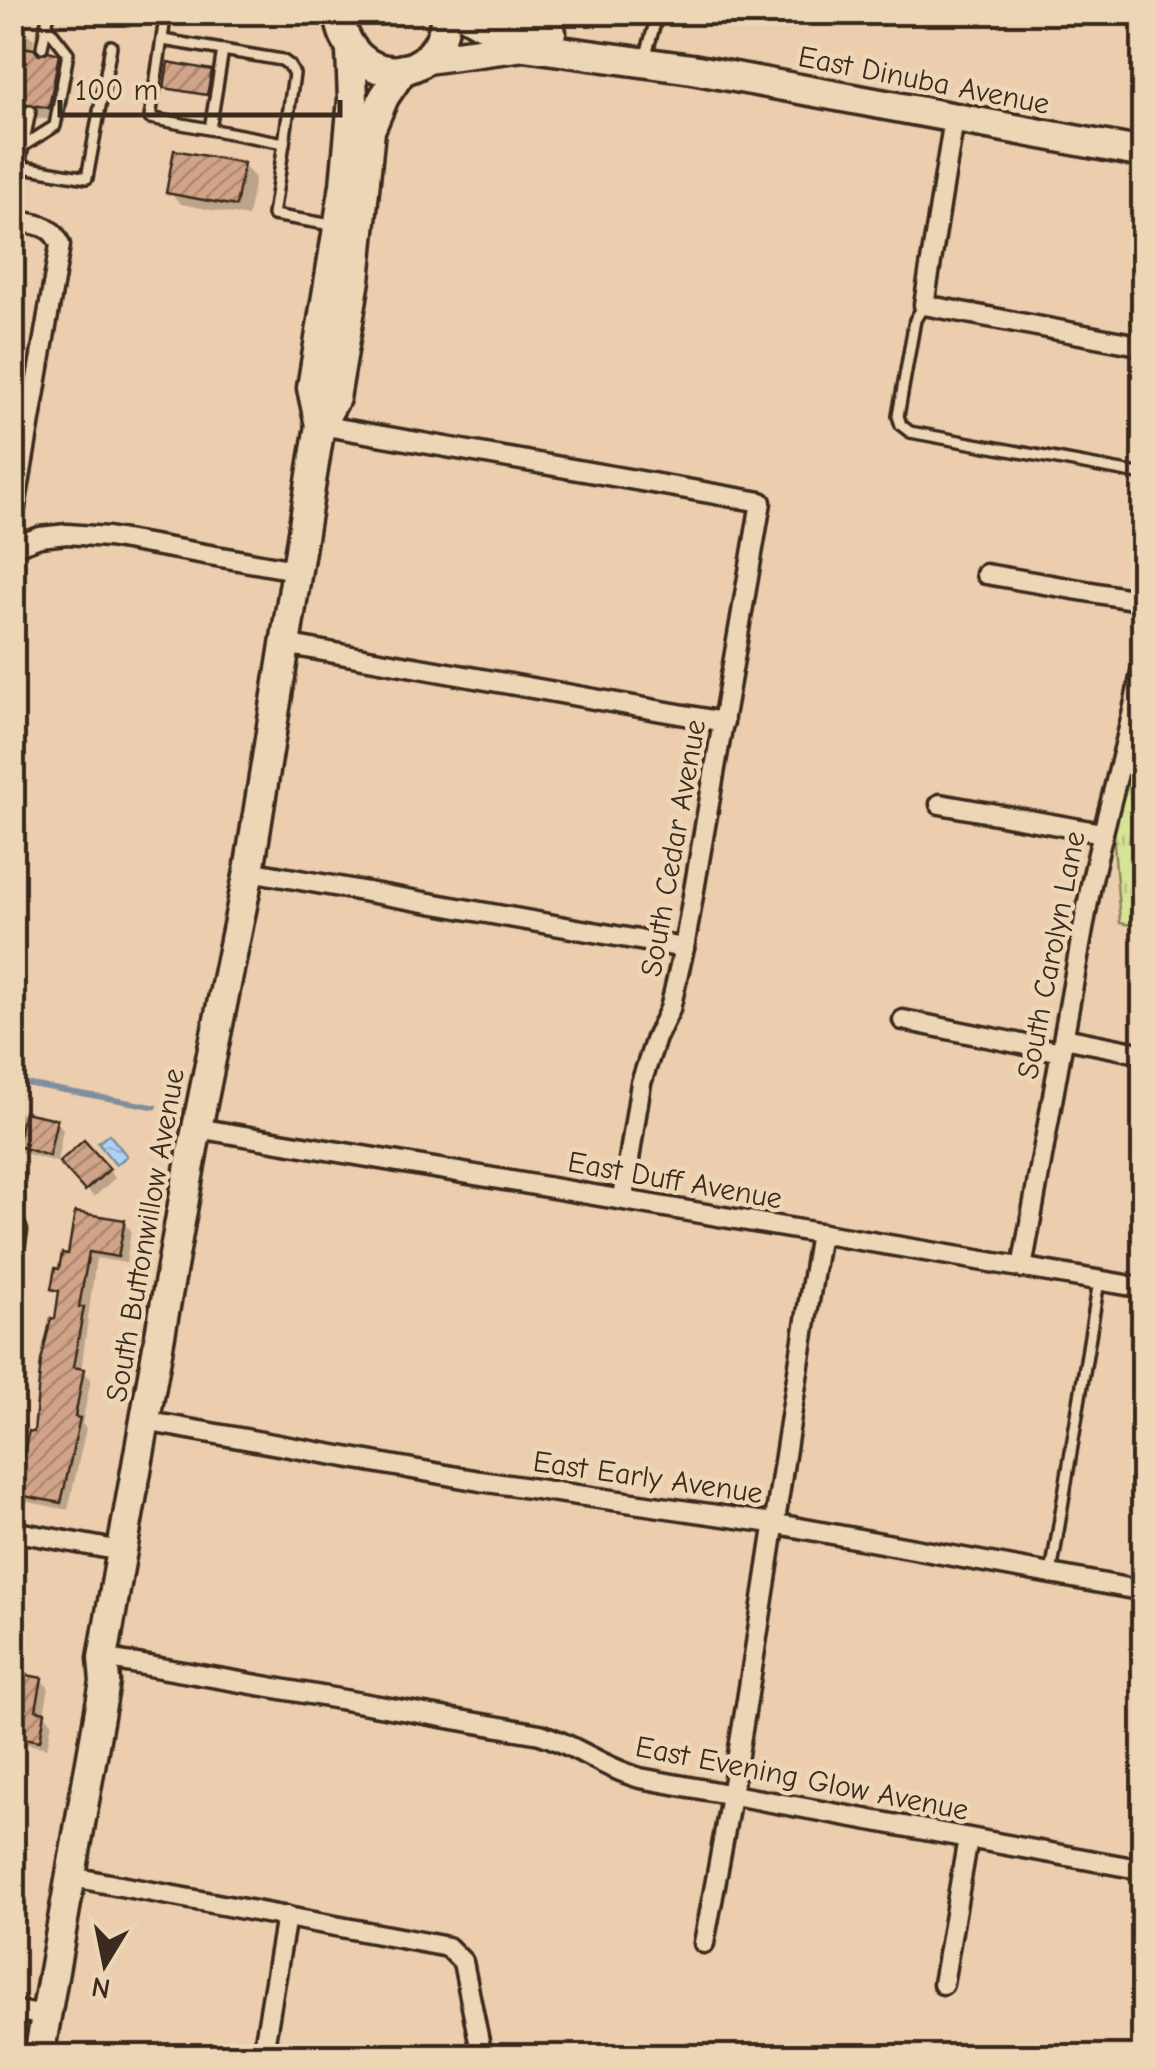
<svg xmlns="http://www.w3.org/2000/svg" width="1156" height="2069" viewBox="0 0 1156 2069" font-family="'Comic Neue',sans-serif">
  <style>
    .grass { fill: url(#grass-tufts); stroke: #89865a; stroke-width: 2.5 }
    .water { fill: url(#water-ripples); stroke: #7f8e9f; stroke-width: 2.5 }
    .shadow { fill: #0003 }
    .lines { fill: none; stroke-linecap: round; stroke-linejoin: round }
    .stream { stroke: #7f8e9f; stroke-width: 5 }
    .building { fill: url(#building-hatch); stroke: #3b2a1e; stroke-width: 2.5 }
    .lane-casing { stroke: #3b2a1e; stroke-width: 16 }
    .street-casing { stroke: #3b2a1e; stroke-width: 25 }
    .secondary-casing { stroke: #3b2a1e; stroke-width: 35 }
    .lane { stroke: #edd6b5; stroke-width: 9 }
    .street { stroke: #edd6b5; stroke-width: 18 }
    .secondary { stroke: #edd6b5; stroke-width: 28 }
    .labels { text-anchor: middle; stroke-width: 9; stroke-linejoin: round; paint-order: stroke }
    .street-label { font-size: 30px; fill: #3b2a1e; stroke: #edd6b5 }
  </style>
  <defs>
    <pattern id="grass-tufts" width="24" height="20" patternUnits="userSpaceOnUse" patternTransform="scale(2.5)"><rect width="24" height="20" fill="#d7e396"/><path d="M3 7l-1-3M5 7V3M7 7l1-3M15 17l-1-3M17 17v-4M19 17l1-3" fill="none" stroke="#b9c381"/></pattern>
    <pattern id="water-ripples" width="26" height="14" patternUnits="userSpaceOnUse" patternTransform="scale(2.5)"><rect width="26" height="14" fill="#add1f5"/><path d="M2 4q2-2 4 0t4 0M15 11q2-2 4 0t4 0" fill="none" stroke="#96b4d2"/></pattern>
    <pattern id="building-hatch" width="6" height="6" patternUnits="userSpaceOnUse" patternTransform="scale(2.5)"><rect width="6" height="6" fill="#d1a489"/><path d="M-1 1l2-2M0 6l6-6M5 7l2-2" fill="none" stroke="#ab866f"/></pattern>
  </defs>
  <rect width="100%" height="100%" fill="#eccdad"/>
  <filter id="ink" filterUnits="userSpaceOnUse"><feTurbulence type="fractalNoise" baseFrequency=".01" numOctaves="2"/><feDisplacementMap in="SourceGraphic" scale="20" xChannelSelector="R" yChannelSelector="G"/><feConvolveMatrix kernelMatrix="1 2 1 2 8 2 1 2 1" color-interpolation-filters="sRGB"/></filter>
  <g filter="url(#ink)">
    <path class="grass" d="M1143,730v197l-23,-4 -10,-131 22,-59z"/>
    <path class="water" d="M109,1134l18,22 -11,9 -18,-22z"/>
    <g class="shadow">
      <path d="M12,22l22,17 -2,11 9,8 15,-3 17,17 -8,51 -36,-7 -3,19 -14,-2z"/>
      <path d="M210,72l3,3 -3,22 -43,-10z"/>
      <path d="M243,165l12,13 -7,39 -67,-13 -12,-12z"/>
      <path d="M12,1112l44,9 7,8 -6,33 -45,-12z"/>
      <path d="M92,1151l23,27 -21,19 -31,-35z"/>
      <path d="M123,1223l8,7 -5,33 -30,-5 -15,113 10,8 -9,45 4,4 -18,82 -44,-9 -8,-7 20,-59 25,-139 -7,-7 16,-32z"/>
      <path d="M41,1680l8,8 -5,26 8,8 -5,26 -35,-7v-41z"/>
    </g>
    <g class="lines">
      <path class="stream" d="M12,1081l143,26"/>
    </g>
    <g class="building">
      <path d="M12,45l22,4 5,6 10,-4 10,3 -10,54 -37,-7z"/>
      <path d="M168,62l44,8 -5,25 -43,-7z"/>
      <path d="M174,150l70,13 -8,43 -70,-13z"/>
      <path d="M24,1112l33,7 -8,37 -32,-10z"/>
      <path d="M84,1140l26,29 -25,22 -26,-29z"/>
      <path d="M75,1212l50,8 -7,37 -29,-5 -10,55h5l-11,60 11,2 -9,48 5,1 -19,85 -48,-9 16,-63 5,1 7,-71 10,-43 4,1 4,-28 -8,-2 4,-21 4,1 3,-16 6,1z"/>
      <path d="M17,1673l25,5 -6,32 9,2 -5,29 -28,-5v-40z"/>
    </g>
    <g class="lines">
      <defs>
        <g id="lane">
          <path d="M166,12l-16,106 134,25 -11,72 59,10"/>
          <path d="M163,40l119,20 7,5 5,9 -10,69"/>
          <path d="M42,47l7,-35"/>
          <path d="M646,55l12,-43"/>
          <path d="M210,129l13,-79"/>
          <path d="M23,146l32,-20 13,-73 -22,-28"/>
          <path d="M12,165l75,13 24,-132"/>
          <path d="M19,166l11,-55"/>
          <path d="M924,305l-9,15 -17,96 3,9 9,7 234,43"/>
          <path d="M1051,1574l48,-293"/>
        </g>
        <g id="street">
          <path d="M954,119l-30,186 220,41"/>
          <path d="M12,220c20,4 41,3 48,25l-48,280"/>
          <path d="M320,425l441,77 -77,446 -14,61 -14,29 -15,45 -18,115"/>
          <path d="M12,547l28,-10 27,-3 41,3 187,33"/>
          <path d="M986,574l158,27"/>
          <path d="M284,644l440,78"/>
          <path d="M940,804l162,29"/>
          <path d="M249,871l435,77"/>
          <path d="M903,1020l158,32"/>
          <path d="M1064,1038l80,16"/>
          <path d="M197,1128l947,160"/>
          <path d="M12,1219l5,12 -5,28"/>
          <path d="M1022,1268l69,-383c16,-77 40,-151 53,-229"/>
          <path d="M144,1421l336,60 292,42 372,68"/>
          <path d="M12,1531l109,20"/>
          <path d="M103,1658l437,76c35,11 64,34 100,44l504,92"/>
          <path d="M72,1877l376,70 15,15 19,94"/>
          <path d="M704,1943c46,-235 77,-474 116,-710"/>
          <path d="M943,1984l25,-146"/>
          <path d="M12,2010l34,6"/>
          <path d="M264,2047l22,-131"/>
        </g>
        <g id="secondary">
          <path d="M339,12c8,79 104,77 107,0"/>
          <path d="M462,12l21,12 68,8"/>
          <path d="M426,59l98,-13 168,23 452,84"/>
          <path d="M320,425l-8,-37 33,-203 8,-86 -2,-48"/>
          <path d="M39,2056l66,-374 -2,-24 90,-510 56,-277 71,-446 15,-27 20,-118 15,-150 14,-33 19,-28"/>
        </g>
      </defs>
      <use href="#lane" class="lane-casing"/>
      <use href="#street" class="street-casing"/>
      <use href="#secondary" class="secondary-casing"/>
      <use href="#lane" class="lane"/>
      <use href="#street" class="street"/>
      <use href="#secondary" class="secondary"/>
    </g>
  </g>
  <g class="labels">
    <g class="street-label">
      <text transform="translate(924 80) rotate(11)" y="10">East Dinuba Avenue</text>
      <text transform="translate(673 848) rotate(-80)" y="10">South Cedar Avenue</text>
      <text transform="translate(1051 955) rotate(-79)" y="10">South Carolyn Lane</text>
      <text transform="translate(675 1180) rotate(10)" y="10">East Duff Avenue</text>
      <text transform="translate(145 1235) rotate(-80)" y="10">South Buttonwillow Avenue</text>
      <text transform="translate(648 1477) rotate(8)" y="10">East Early Avenue</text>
      <text transform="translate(802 1778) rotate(11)" y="10">East Evening Glow Avenue</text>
    </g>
  </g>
  <rect width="1156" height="2069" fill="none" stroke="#edd6b5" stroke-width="50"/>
  <rect x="25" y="25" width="1106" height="2019" fill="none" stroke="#3b2a1e" stroke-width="4" filter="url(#ink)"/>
  <g transform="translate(105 1964) rotate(190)" stroke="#edd6b5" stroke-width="8" paint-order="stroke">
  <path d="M0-8L18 38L0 25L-18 38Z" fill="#3b2a1e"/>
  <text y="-15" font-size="28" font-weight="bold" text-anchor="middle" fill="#3b2a1e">N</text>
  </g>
  <path d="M60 100v15h280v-15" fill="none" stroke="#3b2a1e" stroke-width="5"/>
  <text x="75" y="100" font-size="30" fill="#3b2a1e" stroke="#edd6b5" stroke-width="8" paint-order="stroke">100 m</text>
</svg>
